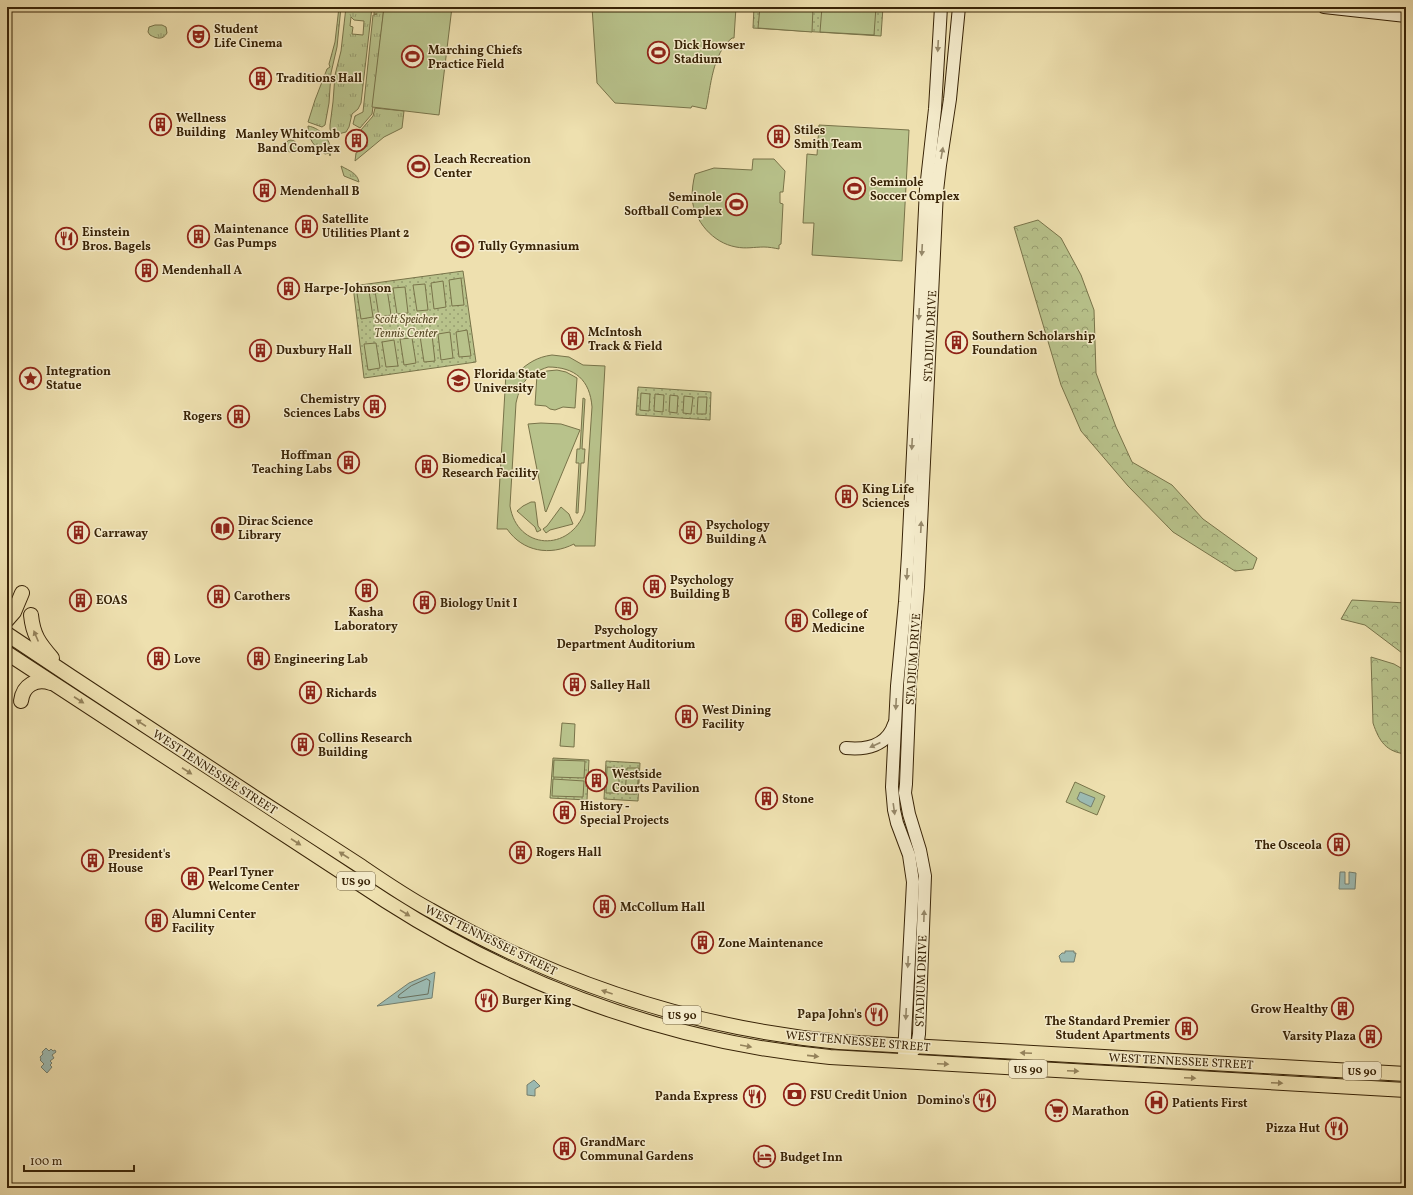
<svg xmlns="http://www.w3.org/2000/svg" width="1413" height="1195" viewBox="0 0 1413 1195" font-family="Vollkorn,serif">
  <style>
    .grass { fill: url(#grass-tufts); stroke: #787349; fill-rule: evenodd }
    .forest { fill: url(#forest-crowns); stroke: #787349 }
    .park { fill: url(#park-dots); stroke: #787349 }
    .garden { fill: #b8c28b; stroke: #787349; fill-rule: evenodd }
    .water { fill: #9cbbb3; stroke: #747f6e }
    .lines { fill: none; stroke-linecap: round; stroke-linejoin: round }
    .shore { stroke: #6a705d; stroke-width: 1 }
    .secondary-casing { stroke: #392407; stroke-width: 14 }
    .primary-casing { stroke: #392407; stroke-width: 16 }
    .secondary { stroke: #f4ebcb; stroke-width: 12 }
    .primary { stroke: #eee0af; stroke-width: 14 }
    .oneway { fill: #968869 }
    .oneway2 { fill: #94825b }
    .labels { text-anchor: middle; stroke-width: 3; stroke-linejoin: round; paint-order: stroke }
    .shield { fill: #f4ebcb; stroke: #716042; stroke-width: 1 }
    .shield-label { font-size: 11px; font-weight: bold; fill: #392407 }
    .poi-label { font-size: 12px; font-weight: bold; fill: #392407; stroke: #f4ebcb; text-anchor: start }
    .park-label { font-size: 12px; font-style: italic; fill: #594c28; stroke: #f4ebcb }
    .street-label { font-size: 12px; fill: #392407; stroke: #f4ebcb }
  </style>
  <defs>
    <pattern id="grass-tufts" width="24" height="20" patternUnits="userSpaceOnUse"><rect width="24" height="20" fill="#b8c28b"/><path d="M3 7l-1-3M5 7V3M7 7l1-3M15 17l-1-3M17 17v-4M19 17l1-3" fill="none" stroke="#979d70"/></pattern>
    <pattern id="forest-crowns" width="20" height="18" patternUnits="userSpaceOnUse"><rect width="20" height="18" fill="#b8c28b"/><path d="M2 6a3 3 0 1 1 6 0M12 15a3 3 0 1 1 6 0" fill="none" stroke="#979d70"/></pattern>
    <pattern id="park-dots" width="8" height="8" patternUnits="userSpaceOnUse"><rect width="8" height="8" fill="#b8c28b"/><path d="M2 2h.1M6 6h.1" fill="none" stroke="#979d70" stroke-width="1.8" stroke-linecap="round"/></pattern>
  </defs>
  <rect width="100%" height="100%" fill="#eee0af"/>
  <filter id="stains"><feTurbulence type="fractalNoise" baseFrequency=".005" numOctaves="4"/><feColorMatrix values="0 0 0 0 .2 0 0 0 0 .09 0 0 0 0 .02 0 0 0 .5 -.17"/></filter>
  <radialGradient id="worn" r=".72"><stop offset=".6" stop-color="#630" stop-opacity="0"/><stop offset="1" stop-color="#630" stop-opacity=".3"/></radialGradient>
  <g class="grass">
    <path d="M339,7h2l-4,40 -6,26 -2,30 -4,22 -3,2 -14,-5 7,-22 12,-31 3,-2 -1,-3 6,-22z"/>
    <path d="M346,7h26l-11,96 -3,6 -6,5 -3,13 -3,5 -8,2 -7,-2 -1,-3v-4l3,-23 2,-27 6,-24zM351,17l3,3 10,1 -1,14 -11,-1 1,-7 -3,-1z"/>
    <path d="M374,7h10l-11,100 -1,7 -12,14 -7,-4 2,-8 8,-4 10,-97 4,-1h-3z"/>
    <path d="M155,25h7l4,2 1,6c-4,7 -10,6 -17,2l-2,-3 1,-5z"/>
    <path d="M375,108l29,3 -2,17 -18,9 -29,24 1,-8 11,-7 -6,-9 -1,-6 13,-15z"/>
    <path d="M308,126c13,2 26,16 22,30l-1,-3 -4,1c-11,-7 -17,-15 -17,-28z"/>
    <path d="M341,166c9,5 16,7 18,16l-15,-6z"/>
  </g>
  <g class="forest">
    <path d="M1038,220l23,18 20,37 13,35 2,63 20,54 16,35 40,23 31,34 54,39 -4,11 -18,2 -62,-39 -45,-46 -47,-55 -20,-46 -47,-158z"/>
    <path d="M1352,600l54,3v53l-41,-31 -24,-6z"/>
    <path d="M1371,657l23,7 12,7v83c-20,-2 -27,-13 -33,-31z"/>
  </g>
  <g class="park">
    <path d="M754,7h129l-2,29 -128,-8z"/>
    <path d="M463,271l13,91 -112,16 -11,-92z"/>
    <path d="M638,387l73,5 -1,28 -74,-5z"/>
    <path d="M553,758l36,2 -2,40 -37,-2z"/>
    <path d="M606,761l34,2 -2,38 -34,-2z"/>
  </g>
  <g class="garden">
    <path d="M384,7h68l-13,108 -67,-8z"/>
    <path d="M592,7h144l-2,31h-2c-20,16 -21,48 -26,71l-14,-3 -1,2 -76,-5 -18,-20z"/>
    <path d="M760,7h53l-1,25 -54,-4z"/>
    <path d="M822,7h54l-2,28 -54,-3z"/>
    <path d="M819,125l90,5 -7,131 -90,-6 2,-32h-11l4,-69 10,1z"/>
    <circle cx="291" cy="146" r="6"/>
    <path d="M753,159h21l11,12 -2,21h-3v11l3,1 -2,40 -2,1v4c-5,-1 -10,-2 -15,-2 -10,0 -18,2 -28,0 -23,-4 -42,-26 -44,-49 0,-8 1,-16 3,-24l19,-6 38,2z"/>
    <path d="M461,278l3,27 -12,1 -3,-26z"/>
    <path d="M443,281l3,26 -12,2 -3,-26z"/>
    <path d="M425,284l3,26 -11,1 -4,-26z"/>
    <path d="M405,287l3,26 -11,1 -4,-26z"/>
    <path d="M387,289l4,26 -12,2 -4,-26z"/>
    <path d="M369,291l4,26 -12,2 -4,-26z"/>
    <path d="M467,330l4,26 -12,1 -3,-25z"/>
    <path d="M450,332l3,26 -12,2 -3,-26z"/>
    <path d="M432,335l3,26 -11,1 -4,-26z"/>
    <path d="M412,338l4,25 -12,2 -4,-26z"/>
    <path d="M394,340l4,26 -12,1 -4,-25z"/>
    <path d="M376,343l4,25 -12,2 -4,-26z"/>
    <path d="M552,355l17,2 14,8 22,1 -10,180h-20l-1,-2c-24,12 -51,8 -67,-15h-10l9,-156h11c11,-10 20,-16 35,-18zM548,367c27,0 42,13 44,40l-7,104c-15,42 -68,39 -75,-5l6,-103c5,-22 12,-29 32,-36z"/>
    <path d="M557,370l9,2 11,6 -2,30 -12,-1 -8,3 -5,-1 -4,-3 -11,-1 2,-30 10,-4z"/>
    <path d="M641,393l9,1 -1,17 -9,-1z"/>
    <path d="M655,394l9,1 -1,17 -9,-1z"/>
    <path d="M670,395l8,1 -1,17 -8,-1z"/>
    <path d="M684,396l9,1 -2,17 -8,-1z"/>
    <path d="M698,397h9l-1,17h-9z"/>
    <path d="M583,398l2,1 -3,50h3l-1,14h-3l-3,50h-2l3,-50h-3l1,-14h3z"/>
    <path d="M541,423l20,1 19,6 -34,82 -1,-1v-1l-17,-86z"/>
    <path d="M531,502h4l3,24 3,4 -4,2 -2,-5 -18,-16 6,-5z"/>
    <path d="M561,507l8,7 4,10 -23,6 -4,3 -3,-4 4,-3z"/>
    <path d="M562,723l13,1 -1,23 -14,-1z"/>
    <path d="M554,760l31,1 -1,17 -31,-1z"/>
    <path d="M607,767l13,1 -2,25h-12z"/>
    <path d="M627,768h12l-2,26h-12z"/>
    <path d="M553,779l31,2 -1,16 -31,-1z"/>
    <path d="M1075,782l30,14 -8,19 -31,-13z"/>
  </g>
  <g class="water">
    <path d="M1080,792l15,6 -4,9 -12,-6v-1l-2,-1z"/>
    <path d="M1340,872h5v12h4v-12l7,1 -1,16h-16z"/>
    <path d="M1065,951h9v2h2l-2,9h-13l-2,-6 3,-3h3z"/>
    <path d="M435,972l-3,26 -55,8 32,-23z"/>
    <path d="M46,1048l3,3 2,-2 2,2 2,-1 1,2 -4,3 2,3 -4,3 2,2 -2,2 2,2 -5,6 -6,-6 3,-3 -4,-4 1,-1 -1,-2 3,-3 -1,-2z"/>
    <path d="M534,1080l6,6 -5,3v7l-8,-1v-10z"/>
  </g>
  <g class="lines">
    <path class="shore" d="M427,979l3,2 -2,13 -28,4 -2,-1 1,-2 12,-9z"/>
    <defs>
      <g id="secondary">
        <path d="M1324,7l82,9"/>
        <path d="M846,748c20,2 41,-2 48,-24"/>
        <path d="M904,1055l9,-173 -4,-27 -12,-32 -3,-13 -2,-23 5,-101 8,-84 3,-47 18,-366 9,-80 6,-102"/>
        <path d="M904,1062l13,-16 2,-12 6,-158 -5,-26 -11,-36 -4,-21 1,-9 4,-101 8,-96 19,-396 3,-26 10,-66 9,-92"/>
      </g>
      <g id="primary">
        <path d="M31,615c2,20 8,28 21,43"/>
        <path d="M7,620l7,-8 8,-19"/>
        <path d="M7,634c85,57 171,113 256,169 33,21 66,43 99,64 22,15 44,30 68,43 127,73 263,118 409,132l567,32"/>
        <path d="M7,653l379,248c136,87 283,141 444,156l576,33"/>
        <path d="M21,701c2,-16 15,-23 30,-18"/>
      </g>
    </defs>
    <use href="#secondary" class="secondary-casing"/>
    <use href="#primary" class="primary-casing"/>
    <use href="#secondary" class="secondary"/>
    <use href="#primary" class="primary"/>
  </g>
  <defs><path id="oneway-solid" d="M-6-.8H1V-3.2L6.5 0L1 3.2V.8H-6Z"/></defs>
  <g class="oneway">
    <use href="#oneway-solid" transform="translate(938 46) rotate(93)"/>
    <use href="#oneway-solid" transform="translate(942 153) rotate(-80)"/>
    <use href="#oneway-solid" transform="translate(922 250) rotate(93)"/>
    <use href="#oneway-solid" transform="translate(919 314) rotate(93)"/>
    <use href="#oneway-solid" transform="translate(912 444) rotate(93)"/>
    <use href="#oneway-solid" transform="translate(921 527) rotate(-87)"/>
    <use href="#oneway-solid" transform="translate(907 574) rotate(93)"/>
    <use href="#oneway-solid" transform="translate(896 704) rotate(93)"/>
    <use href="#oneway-solid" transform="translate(875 745) rotate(155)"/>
    <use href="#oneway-solid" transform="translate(894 809) rotate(82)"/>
    <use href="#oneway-solid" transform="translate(924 916) rotate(-88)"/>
    <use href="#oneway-solid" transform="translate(908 962) rotate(93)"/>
    <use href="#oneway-solid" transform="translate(906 1014) rotate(93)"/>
  </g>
  <g class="oneway2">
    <use href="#oneway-solid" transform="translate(36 636) rotate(-113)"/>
    <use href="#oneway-solid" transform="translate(79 700) rotate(33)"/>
    <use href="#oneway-solid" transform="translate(141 723) rotate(-147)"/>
    <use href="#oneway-solid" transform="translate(187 771) rotate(33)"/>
    <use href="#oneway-solid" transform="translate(296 842) rotate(33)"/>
    <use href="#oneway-solid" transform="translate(344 855) rotate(-147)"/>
    <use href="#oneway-solid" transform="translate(405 913) rotate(32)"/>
    <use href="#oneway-solid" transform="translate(607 992) rotate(-161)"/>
    <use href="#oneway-solid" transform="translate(746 1046) rotate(10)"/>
    <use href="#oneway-solid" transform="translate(1026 1053) rotate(-177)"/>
    <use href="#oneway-solid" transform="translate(813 1056) rotate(6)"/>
    <use href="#oneway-solid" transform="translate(943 1064) rotate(3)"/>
    <use href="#oneway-solid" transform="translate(1073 1071) rotate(3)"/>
    <use href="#oneway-solid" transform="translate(1190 1078) rotate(3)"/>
    <use href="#oneway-solid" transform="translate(1277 1083) rotate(3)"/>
  </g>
  <defs>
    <symbol id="theatre-ring" viewBox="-11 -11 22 22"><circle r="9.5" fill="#f4ebcb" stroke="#8f2418" stroke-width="1.5"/><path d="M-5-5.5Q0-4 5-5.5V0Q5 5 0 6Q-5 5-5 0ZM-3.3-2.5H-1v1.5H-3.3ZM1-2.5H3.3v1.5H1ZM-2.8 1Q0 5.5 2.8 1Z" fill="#8f2418"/></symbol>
    <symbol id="stadium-ring" viewBox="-11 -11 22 22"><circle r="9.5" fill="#f4ebcb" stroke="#8f2418" stroke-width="1.5"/><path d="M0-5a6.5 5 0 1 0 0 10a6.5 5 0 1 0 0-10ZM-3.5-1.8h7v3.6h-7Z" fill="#8f2418"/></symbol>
    <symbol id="building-ring" viewBox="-11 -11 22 22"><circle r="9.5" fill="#f4ebcb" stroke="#8f2418" stroke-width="1.5"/><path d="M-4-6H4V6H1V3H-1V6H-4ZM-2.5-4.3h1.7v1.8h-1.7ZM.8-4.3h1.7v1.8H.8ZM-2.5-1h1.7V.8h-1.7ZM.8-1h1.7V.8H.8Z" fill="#8f2418"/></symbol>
    <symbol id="restaurant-ring" viewBox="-11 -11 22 22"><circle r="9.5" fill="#f4ebcb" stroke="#8f2418" stroke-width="1.5"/><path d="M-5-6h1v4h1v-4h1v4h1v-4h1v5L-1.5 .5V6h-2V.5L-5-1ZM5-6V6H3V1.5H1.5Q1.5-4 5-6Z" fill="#8f2418"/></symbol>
    <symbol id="sight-ring" viewBox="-11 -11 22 22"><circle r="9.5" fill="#f4ebcb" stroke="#8f2418" stroke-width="1.5"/><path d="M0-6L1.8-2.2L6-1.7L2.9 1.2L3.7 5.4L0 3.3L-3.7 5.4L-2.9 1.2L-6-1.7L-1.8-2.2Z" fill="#8f2418"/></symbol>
    <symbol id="university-ring" viewBox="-11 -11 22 22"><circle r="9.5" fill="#f4ebcb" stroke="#8f2418" stroke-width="1.5"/><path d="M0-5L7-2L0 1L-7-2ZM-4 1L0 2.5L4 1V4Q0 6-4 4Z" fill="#8f2418"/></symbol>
    <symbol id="library-ring" viewBox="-11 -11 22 22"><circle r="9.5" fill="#f4ebcb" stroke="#8f2418" stroke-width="1.5"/><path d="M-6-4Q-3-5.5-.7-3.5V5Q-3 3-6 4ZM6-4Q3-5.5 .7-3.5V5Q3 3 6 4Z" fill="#8f2418"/></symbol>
    <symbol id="bank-ring" viewBox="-11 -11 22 22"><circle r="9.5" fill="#f4ebcb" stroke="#8f2418" stroke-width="1.5"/><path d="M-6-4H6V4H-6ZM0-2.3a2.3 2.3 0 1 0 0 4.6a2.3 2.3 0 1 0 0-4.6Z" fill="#8f2418"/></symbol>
    <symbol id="hospital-ring" viewBox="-11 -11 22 22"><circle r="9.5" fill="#f4ebcb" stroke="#8f2418" stroke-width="1.5"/><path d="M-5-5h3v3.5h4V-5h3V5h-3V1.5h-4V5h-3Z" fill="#8f2418"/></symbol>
    <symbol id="supermarket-ring" viewBox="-11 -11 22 22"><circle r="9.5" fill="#f4ebcb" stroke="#8f2418" stroke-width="1.5"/><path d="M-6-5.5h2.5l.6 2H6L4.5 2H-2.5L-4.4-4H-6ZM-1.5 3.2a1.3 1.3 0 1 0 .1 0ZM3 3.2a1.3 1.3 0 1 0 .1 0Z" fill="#8f2418"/></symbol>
    <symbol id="hotel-ring" viewBox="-11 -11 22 22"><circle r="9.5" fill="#f4ebcb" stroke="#8f2418" stroke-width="1.5"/><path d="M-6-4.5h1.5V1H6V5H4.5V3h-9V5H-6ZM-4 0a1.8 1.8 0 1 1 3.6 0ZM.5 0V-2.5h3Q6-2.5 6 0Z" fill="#8f2418"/></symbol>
  </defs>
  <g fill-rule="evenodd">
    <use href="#theatre-ring" x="186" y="24" width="25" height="25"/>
    <use href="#stadium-ring" x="646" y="40" width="25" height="25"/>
    <use href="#stadium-ring" x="400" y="44" width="25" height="25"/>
    <use href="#building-ring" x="248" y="66" width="25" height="25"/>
    <use href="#building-ring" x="148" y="112" width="25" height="25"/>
    <use href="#building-ring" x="766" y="124" width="25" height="25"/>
    <use href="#building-ring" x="344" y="128" width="25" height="25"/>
    <use href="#stadium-ring" x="406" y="154" width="25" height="25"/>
    <use href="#stadium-ring" x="842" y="176" width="25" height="25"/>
    <use href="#building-ring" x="252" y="178" width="25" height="25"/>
    <use href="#stadium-ring" x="724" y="192" width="25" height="25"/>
    <use href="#building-ring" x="294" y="214" width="25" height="25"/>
    <use href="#building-ring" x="186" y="224" width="25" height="25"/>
    <use href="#restaurant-ring" x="54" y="226" width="25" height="25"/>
    <use href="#stadium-ring" x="450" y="234" width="25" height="25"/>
    <use href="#building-ring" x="134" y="258" width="25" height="25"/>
    <use href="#building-ring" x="276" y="276" width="25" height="25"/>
    <use href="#building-ring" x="560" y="326" width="25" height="25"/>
    <use href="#building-ring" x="944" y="330" width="25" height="25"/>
    <use href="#building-ring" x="248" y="338" width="25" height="25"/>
    <use href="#sight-ring" x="18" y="366" width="25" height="25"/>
    <use href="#university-ring" x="446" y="368" width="25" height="25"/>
    <use href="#building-ring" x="362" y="394" width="25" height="25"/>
    <use href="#building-ring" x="226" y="404" width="25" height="25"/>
    <use href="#building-ring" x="336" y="450" width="25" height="25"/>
    <use href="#building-ring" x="414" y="454" width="25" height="25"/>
    <use href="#building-ring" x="834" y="484" width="25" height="25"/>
    <use href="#library-ring" x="210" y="516" width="25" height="25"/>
    <use href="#building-ring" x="678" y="520" width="25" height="25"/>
    <use href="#building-ring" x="66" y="520" width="25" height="25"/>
    <use href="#building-ring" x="642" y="574" width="25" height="25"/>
    <use href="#building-ring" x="354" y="578" width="25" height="25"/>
    <use href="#building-ring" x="206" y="584" width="25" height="25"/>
    <use href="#building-ring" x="68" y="588" width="25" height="25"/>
    <use href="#building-ring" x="412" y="590" width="25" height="25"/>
    <use href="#building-ring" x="614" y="596" width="25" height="25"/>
    <use href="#building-ring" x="784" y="608" width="25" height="25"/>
    <use href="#building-ring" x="146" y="646" width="25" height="25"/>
    <use href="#building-ring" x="246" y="646" width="25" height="25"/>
    <use href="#building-ring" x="562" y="672" width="25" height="25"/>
    <use href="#building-ring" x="298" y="680" width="25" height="25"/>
    <use href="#building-ring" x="674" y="704" width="25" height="25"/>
    <use href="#building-ring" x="290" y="732" width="25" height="25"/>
    <use href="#building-ring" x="584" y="768" width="25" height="25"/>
    <use href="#building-ring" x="754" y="786" width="25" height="25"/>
    <use href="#building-ring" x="552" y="800" width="25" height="25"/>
    <use href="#building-ring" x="1326" y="832" width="25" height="25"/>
    <use href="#building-ring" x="508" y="840" width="25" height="25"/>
    <use href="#building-ring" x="80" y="848" width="25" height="25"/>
    <use href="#building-ring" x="180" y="866" width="25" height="25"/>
    <use href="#building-ring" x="592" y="894" width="25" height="25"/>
    <use href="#building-ring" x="144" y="908" width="25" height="25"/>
    <use href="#building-ring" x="690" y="930" width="25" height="25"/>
    <use href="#restaurant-ring" x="474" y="988" width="25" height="25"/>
    <use href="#building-ring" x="1330" y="996" width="25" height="25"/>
    <use href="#restaurant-ring" x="864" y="1002" width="25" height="25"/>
    <use href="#building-ring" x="1174" y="1016" width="25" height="25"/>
    <use href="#building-ring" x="1358" y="1024" width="25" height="25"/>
    <use href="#bank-ring" x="782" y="1082" width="25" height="25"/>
    <use href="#restaurant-ring" x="742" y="1084" width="25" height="25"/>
    <use href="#restaurant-ring" x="972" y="1088" width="25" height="25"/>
    <use href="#hospital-ring" x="1144" y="1090" width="25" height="25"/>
    <use href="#supermarket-ring" x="1044" y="1098" width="25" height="25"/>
    <use href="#restaurant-ring" x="1324" y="1116" width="25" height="25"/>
    <use href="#building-ring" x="552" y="1136" width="25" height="25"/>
    <use href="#hotel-ring" x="752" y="1144" width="25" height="25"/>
  </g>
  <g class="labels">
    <g class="shield">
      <rect x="337" y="872" width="38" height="18" rx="3"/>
      <rect x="663" y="1006" width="38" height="18" rx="3"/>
      <rect x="1009" y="1060" width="38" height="18" rx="3"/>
      <rect x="1343" y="1062" width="38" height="18" rx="3"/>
    </g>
    <g class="shield-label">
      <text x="356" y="885">US 90</text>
      <text x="682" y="1019">US 90</text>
      <text x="1028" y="1073">US 90</text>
      <text x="1362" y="1075">US 90</text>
    </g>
    <g class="poi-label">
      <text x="214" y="33">Student<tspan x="214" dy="14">Life Cinema</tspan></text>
      <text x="674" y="49">Dick Howser<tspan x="674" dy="14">Stadium</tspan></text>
      <text x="428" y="54">Marching Chiefs<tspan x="428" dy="14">Practice Field</tspan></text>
      <text x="276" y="82">Traditions Hall</text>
      <text x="176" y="122">Wellness<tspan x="176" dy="14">Building</tspan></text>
      <text x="794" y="134">Stiles<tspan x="794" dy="14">Smith Team</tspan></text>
      <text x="340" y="138" text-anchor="end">Manley Whitcomb<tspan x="340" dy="14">Band Complex</tspan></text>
      <text x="434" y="163">Leach Recreation<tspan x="434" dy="14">Center</tspan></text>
      <text x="870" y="186">Seminole<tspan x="870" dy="14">Soccer Complex</tspan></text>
      <text x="280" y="195">Mendenhall B</text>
      <text x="722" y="201" text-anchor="end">Seminole<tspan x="722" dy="14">Softball Complex</tspan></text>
      <text x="322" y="223">Satellite<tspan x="322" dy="14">Utilities Plant 2</tspan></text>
      <text x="214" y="233">Maintenance<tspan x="214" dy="14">Gas Pumps</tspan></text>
      <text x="82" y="236">Einstein<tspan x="82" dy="14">Bros. Bagels</tspan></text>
      <text x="478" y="250">Tully Gymnasium</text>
      <text x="162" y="274">Mendenhall A</text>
      <text x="304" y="292">Harpe-Johnson</text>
      <text x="588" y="336">McIntosh<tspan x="588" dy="14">Track &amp; Field</tspan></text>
      <text x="972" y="340">Southern Scholarship<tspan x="972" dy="14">Foundation</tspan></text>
      <text x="276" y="354">Duxbury Hall</text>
      <text x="46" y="375">Integration<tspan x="46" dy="14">Statue</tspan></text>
      <text x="474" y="378">Florida State<tspan x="474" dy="14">University</tspan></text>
      <text x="360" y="403" text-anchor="end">Chemistry<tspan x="360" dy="14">Sciences Labs</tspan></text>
      <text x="222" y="420" text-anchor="end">Rogers</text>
      <text x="332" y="459" text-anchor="end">Hoffman<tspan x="332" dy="14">Teaching Labs</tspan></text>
      <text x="442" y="463">Biomedical<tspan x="442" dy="14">Research Facility</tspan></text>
      <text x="862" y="493">King Life<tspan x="862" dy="14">Sciences</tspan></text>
      <text x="238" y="525">Dirac Science<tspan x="238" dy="14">Library</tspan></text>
      <text x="706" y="529">Psychology<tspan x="706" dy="14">Building A</tspan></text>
      <text x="94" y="537">Carraway</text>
      <text x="670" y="584">Psychology<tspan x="670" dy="14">Building B</tspan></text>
      <text x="234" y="600">Carothers</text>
      <text x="96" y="604">EOAS</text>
      <text x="440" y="607">Biology Unit I</text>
      <text x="366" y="616" text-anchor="middle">Kasha<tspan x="366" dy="14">Laboratory</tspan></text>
      <text x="812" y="618">College of<tspan x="812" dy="14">Medicine</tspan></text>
      <text x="626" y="634" text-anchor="middle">Psychology<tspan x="626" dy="14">Department Auditorium</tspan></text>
      <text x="174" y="663">Love</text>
      <text x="274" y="663">Engineering Lab</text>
      <text x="590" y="689">Salley Hall</text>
      <text x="326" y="697">Richards</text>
      <text x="702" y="714">West Dining<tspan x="702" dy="14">Facility</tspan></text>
      <text x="318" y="742">Collins Research<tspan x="318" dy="14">Building</tspan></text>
      <text x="612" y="778">Westside<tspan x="612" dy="14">Courts Pavilion</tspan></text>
      <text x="782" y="803">Stone</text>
      <text x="580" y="810">History -<tspan x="580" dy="14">Special Projects</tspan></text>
      <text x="1322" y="849" text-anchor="end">The Osceola</text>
      <text x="536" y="856">Rogers Hall</text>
      <text x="108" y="858">President's<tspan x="108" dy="14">House</tspan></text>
      <text x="208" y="876">Pearl Tyner<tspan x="208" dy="14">Welcome Center</tspan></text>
      <text x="620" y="911">McCollum Hall</text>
      <text x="172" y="918">Alumni Center<tspan x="172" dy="14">Facility</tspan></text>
      <text x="718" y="947">Zone Maintenance</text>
      <text x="502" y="1004">Burger King</text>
      <text x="1328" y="1013" text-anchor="end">Grow Healthy</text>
      <text x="862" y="1018" text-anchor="end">Papa John's</text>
      <text x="1170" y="1025" text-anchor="end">The Standard Premier<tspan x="1170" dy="14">Student Apartments</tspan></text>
      <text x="1356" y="1040" text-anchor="end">Varsity Plaza</text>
      <text x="810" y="1099">FSU Credit Union</text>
      <text x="738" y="1100" text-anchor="end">Panda Express</text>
      <text x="970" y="1104" text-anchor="end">Domino's</text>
      <text x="1172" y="1107">Patients First</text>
      <text x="1072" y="1115">Marathon</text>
      <text x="1320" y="1132" text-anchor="end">Pizza Hut</text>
      <text x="580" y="1146">GrandMarc<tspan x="580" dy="14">Communal Gardens</tspan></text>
      <text x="780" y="1161">Budget Inn</text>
    </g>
    <g class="park-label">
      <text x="406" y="323">Scott Speicher<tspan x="406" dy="14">Tennis Center</tspan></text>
    </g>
    <g class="street-label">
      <text transform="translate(930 336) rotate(-87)" y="4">STADIUM DRIVE</text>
      <text transform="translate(913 659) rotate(-86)" y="4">STADIUM DRIVE</text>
      <text transform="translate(215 772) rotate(33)" y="4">WEST TENNESSEE STREET</text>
      <text transform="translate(491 940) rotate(26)" y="4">WEST TENNESSEE STREET</text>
      <text transform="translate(921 981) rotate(-88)" y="4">STADIUM DRIVE</text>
      <text transform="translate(858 1041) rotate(5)" y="4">WEST TENNESSEE STREET</text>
      <text transform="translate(1181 1061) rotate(3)" y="4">WEST TENNESSEE STREET</text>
    </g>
  </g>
  <rect width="1413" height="1195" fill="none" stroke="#eee0af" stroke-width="24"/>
  <rect x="8" y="8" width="1397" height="1179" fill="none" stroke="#392407" stroke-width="2"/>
  <rect x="12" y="12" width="1389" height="1171" fill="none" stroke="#392407"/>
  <path d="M24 1165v6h110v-6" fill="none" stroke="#392407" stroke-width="2"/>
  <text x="30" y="1165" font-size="12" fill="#392407" stroke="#f4ebcb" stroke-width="3" paint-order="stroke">100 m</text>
  <rect width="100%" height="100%" filter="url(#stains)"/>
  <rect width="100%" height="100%" fill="url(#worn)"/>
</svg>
